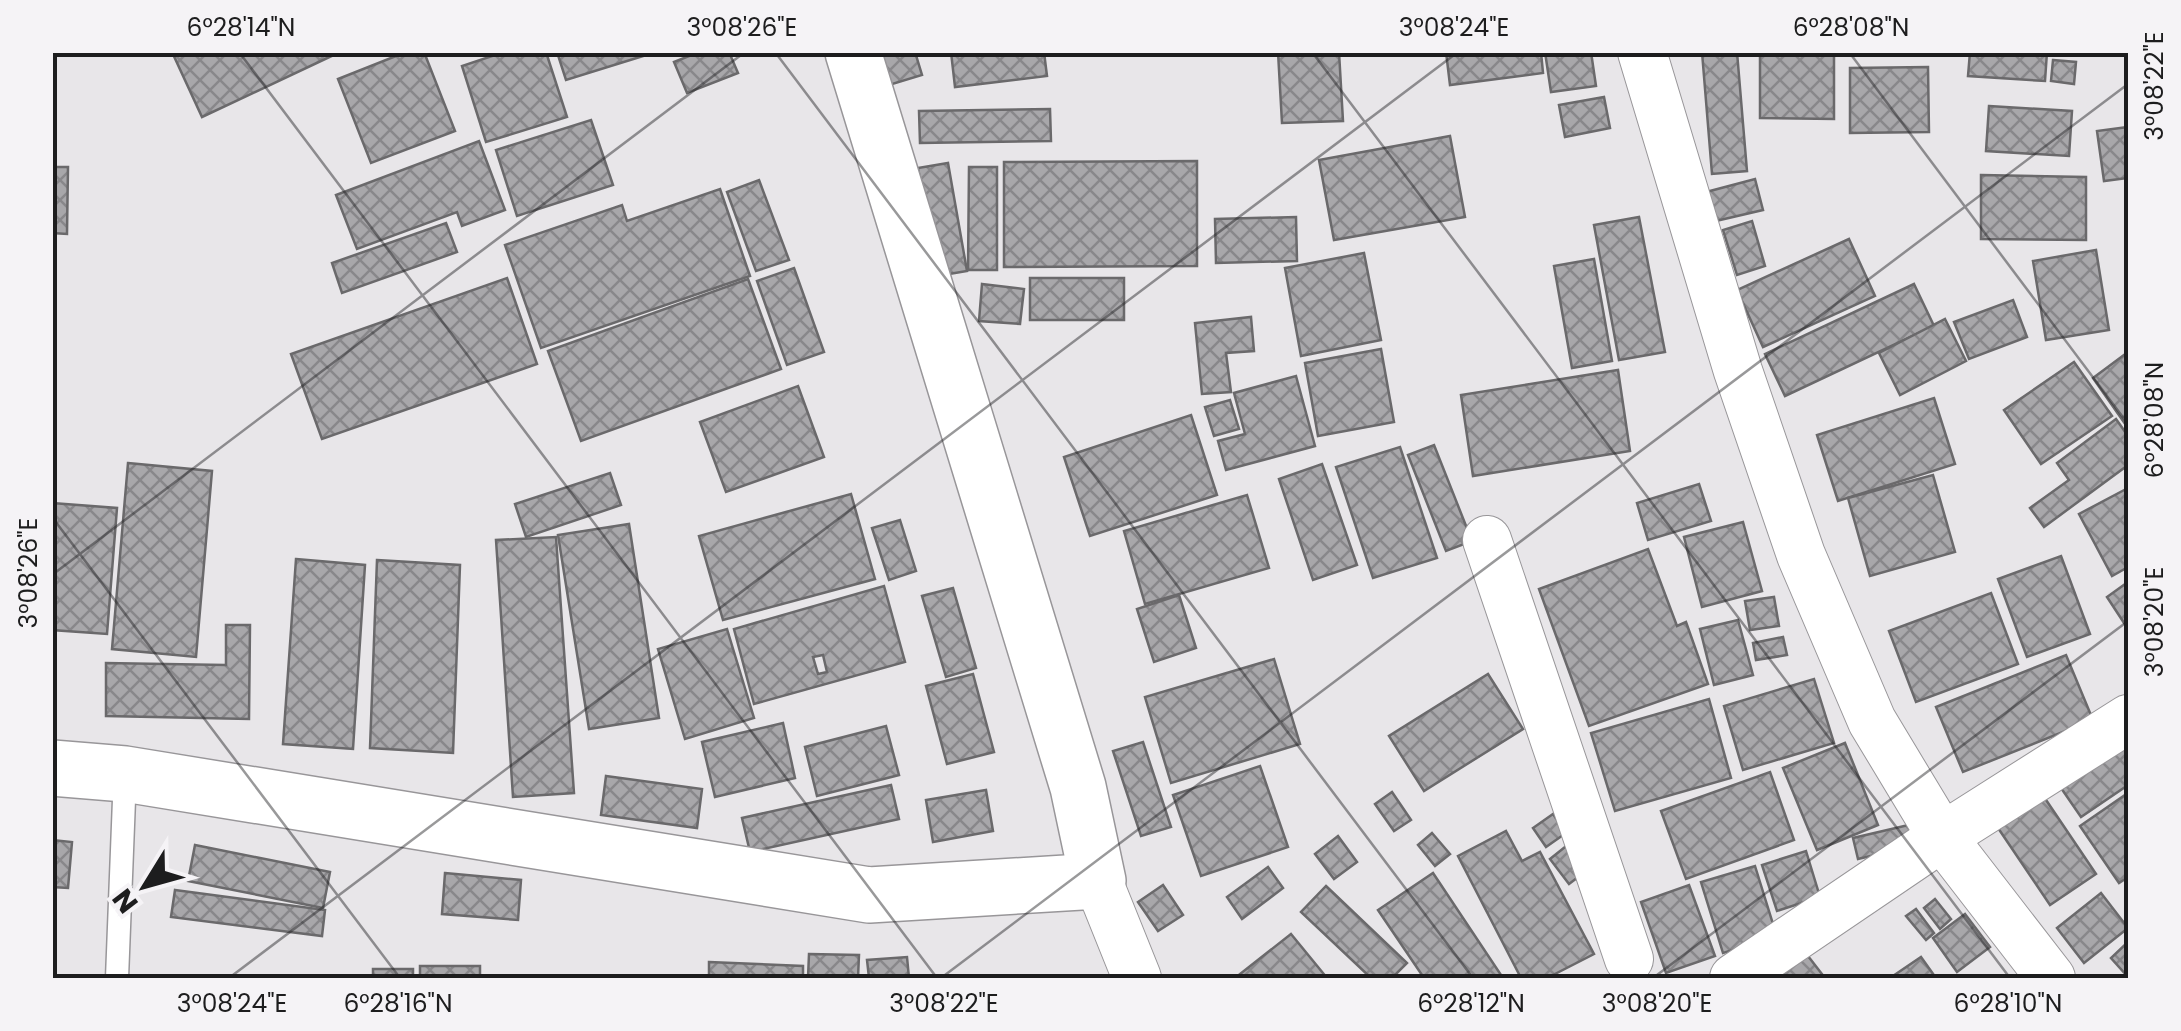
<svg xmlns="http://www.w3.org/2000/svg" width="2181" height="1031" viewBox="0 0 2181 1031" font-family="Poppins,sans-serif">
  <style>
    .building { fill: url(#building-cross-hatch); stroke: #6a696b; stroke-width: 2.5; fill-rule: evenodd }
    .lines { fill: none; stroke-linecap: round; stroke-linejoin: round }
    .lane-casing { stroke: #989699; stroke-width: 25 }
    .street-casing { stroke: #989699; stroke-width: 50 }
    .secondary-casing { stroke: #989699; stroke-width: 58 }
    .lane { stroke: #fff; stroke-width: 22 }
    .street { stroke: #fff; stroke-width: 48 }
    .secondary { stroke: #fff; stroke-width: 55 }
    .ticks { fill: none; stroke: #1d1d1e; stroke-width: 2.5; stroke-opacity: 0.45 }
    .neatline { fill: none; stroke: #1d1d1e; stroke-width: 4 }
    .ticks-label { font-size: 25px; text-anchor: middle; fill: #1d1d1e }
  </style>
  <defs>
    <pattern id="building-cross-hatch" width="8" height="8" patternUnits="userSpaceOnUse" patternTransform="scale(2.5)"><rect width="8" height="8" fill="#a8a7aa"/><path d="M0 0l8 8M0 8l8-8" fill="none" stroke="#88878a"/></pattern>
  </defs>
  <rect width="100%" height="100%" fill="#e8e6e9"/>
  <g class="building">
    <path d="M172,52h168l-138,65z"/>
    <path d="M406,52h18l31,79 -84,32 -33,-84z"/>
    <path d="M504,52h42l21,65 -81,25 -24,-76z"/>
    <path d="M557,52h99l-90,28z"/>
    <path d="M699,52h30l9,21 -51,20 -13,-31z"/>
    <path d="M878,52h37l7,23 -33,10z"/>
    <path d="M951,52h93l3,24 -92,11z"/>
    <path d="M1278,52h61l4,69 -61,2z"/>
    <path d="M1446,52h95l2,21 -93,12z"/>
    <path d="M1545,52h46l5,34 -45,6z"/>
    <path d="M1702,52h35l10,119 -35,3z"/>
    <path d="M1760,52h74v67l-74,-1z"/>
    <path d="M1970,52h77l-2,29 -77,-5z"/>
    <path d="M2053,60l23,2 -2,22 -23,-3z"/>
    <path d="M1928,67l1,65 -79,1v-65z"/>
    <path d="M1604,97l6,31 -45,9 -6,-32z"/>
    <path d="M1989,106l83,5 -3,45 -83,-5z"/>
    <path d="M1050,109l1,32 -131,2 -1,-32z"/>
    <path d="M591,120l22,65 -96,31 -21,-66z"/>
    <path d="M2128,127v51l-24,3 -7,-50z"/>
    <path d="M1450,136l15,81 -131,23 -15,-80z"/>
    <path d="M479,141l26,69 -43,16 -5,-14 -100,37 -21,-54z"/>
    <path d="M1197,161v105l-193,1v-105z"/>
    <path d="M948,163l19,108 -30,5 -19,-108z"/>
    <path d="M52,167h16l-1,67 -15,-1z"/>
    <path d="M969,167h28v103h-29z"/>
    <path d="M1981,175l105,2v63l-105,-1z"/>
    <path d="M1755,179l8,31 -60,14 -8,-29z"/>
    <path d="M759,180l30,80 -33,11 -29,-79z"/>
    <path d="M720,189l30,87 -209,72 -36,-103 117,-40 5,16z"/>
    <path d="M1296,217l1,44 -81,2 -1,-44z"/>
    <path d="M1639,217l26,135 -46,8 -25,-135z"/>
    <path d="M1752,221l13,45 -28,9 -14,-45z"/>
    <path d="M446,223l11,29 -115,41 -10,-30z"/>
    <path d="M1849,239l26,57 -112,51 -26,-57z"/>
    <path d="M2096,250l13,80 -63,10 -13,-79z"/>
    <path d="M1364,253l17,87 -80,16 -16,-88z"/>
    <path d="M1594,259l18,102 -40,7 -18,-102z"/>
    <path d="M794,268l30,84 -37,13 -30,-84z"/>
    <path d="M507,278l30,86 -215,75 -31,-85z"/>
    <rect x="1030" y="278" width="94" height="42"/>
    <path d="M748,279l33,90 -200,72 -33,-90z"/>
    <path d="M982,284l42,5 -4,35 -41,-3z"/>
    <path d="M1914,284l20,42 -149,70 -20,-42z"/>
    <path d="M2013,300l14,37 -58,22 -15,-37z"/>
    <path d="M1251,317l3,34 -28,2 5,39 -29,2 -7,-71z"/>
    <path d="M1945,319l21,42 -66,34 -21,-42z"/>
    <path d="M1381,349l13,73 -76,14 -13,-73z"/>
    <path d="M2128,352v76l-35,-50z"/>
    <path d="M2074,362l38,54 -71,48 -37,-54z"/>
    <path d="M1618,370l12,81 -157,25 -12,-81z"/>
    <path d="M1296,376l19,70 -89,24 -8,-29 27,-7 -11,-41z"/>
    <path d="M798,386l26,71 -98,35 -26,-70z"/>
    <path d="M1934,398l21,66 -117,37 -21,-66z"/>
    <path d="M1230,400l9,29 -25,7 -9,-29z"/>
    <path d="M1191,415l26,80 -127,41 -26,-79z"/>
    <path d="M2116,419l12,17v29l-84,62 -14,-19 39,-28 -12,-17z"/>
    <path d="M1434,445l38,96 -26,10 -38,-96z"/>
    <path d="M1400,447l37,111 -64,20 -37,-111z"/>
    <path d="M128,463l84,8 -16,186 -84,-8z"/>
    <path d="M1322,464l35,101 -44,15 -34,-101z"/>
    <path d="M610,473l11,32 -95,32 -11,-33z"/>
    <path d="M1933,475l22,77 -85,24 -22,-78z"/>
    <path d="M1699,484l12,37 -63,19 -11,-37z"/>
    <path d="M2128,488v79l-16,9 -33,-62z"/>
    <path d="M851,494l24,85 -152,41 -24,-84z"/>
    <path d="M1247,495l22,73 -124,36 -21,-73z"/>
    <path d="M52,503l65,5 -10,126 -55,-4z"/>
    <path d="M900,520l16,51 -27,9 -17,-52z"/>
    <path d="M1743,522l19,69 -60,16 -18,-70z"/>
    <path d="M629,524l30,194 -70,11 -31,-194z"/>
    <path d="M556,537l18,256 -61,4 -17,-257z"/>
    <path d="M1648,549l29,77 9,-4 22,62 -119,42 -50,-137z"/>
    <path d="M2061,556l29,78 -63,23 -29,-78z"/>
    <path d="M296,559l69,6 -12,184 -70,-5z"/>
    <path d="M377,560l83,5 -7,188 -83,-5z"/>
    <path d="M2128,582v47l-21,-32z"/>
    <path d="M884,586l21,76 -151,42 -20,-75zM823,655l4,17 -9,2 -5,-17z"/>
    <path d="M953,588l23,80 -30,9 -24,-81z"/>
    <path d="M1991,593l27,71 -102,38 -27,-71z"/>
    <path d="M1179,595l17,53 -42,14 -17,-53z"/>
    <path d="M1774,597l5,29 -29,4 -5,-29z"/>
    <path d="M1738,620l15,55 -39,10 -14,-56z"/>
    <path d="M226,625h24l-1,94 -143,-3v-53l120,2z"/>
    <path d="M727,629l27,89 -69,21 -27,-90z"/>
    <path d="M1783,637l4,18 -31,5 -3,-17z"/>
    <path d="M2066,655l27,65 -130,52 -27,-65z"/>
    <path d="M1274,659l26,85 -129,39 -26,-86z"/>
    <path d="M973,674l21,78 -47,12 -21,-78z"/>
    <path d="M1488,674l35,55 -99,62 -35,-55z"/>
    <path d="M1814,679l20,64 -91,27 -19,-64z"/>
    <path d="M1709,699l22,79 -116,33 -24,-78z"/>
    <path d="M783,723l12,55 -80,19 -13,-55z"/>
    <path d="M886,726l13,49 -82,21 -12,-49z"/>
    <path d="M2128,737v48l-47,32 -22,-32z"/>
    <path d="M1143,742l28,85 -30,9 -28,-85z"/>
    <path d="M1845,743l33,82 -61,25 -34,-82z"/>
    <path d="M1260,766l28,81 -87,29 -28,-81z"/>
    <path d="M1770,772l24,68 -108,39 -25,-68z"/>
    <path d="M606,776l96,13 -5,39 -96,-13z"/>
    <path d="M891,785l8,34 -149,33 -8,-34z"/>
    <path d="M986,790l7,41 -60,11 -7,-42z"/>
    <path d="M2040,791l56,83 -46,31 -56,-83z"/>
    <path d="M1392,792l19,28 -17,11 -19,-27z"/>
    <path d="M2128,793v84l-9,6 -39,-57z"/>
    <path d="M1553,814l13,19 -20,14 -13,-19z"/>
    <path d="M1917,823l4,21 -63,15 -5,-21z"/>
    <path d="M1506,831l16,30 18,-9 54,102 -47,24h-26l-63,-122z"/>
    <path d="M1432,833l18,21 -15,12 -17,-21z"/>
    <path d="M1338,836l19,26 -23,17 -19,-25z"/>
    <path d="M52,840l20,2 -4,46 -16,-1z"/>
    <path d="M1570,843l20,25 -21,16 -19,-25z"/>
    <path d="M195,845l135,27 -7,36 -135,-27z"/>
    <path d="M1806,851l14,46 -43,14 -15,-46z"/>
    <path d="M1755,866l22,71 -54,16 -22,-71z"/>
    <path d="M1268,867l15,21 -41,31 -15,-22z"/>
    <path d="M445,873l76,7 -3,40 -76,-6z"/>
    <path d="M1433,873l70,105h-79l-46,-68z"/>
    <path d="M1163,885l20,30 -25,16 -20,-29z"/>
    <path d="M1689,885l26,71 -49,17 -25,-71z"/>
    <path d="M1326,886l81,77 -15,15h-21l-70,-66z"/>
    <path d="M175,890l150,20 -3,26 -151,-19z"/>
    <path d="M2101,893l27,35 -44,35 -27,-35z"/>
    <path d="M1935,899l16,20 -11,10 -16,-21z"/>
    <path d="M1916,909l18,24 -8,7 -20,-24z"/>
    <path d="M1965,914l25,33 -33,25 -24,-34z"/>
    <path d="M1291,934l36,44h-92z"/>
    <path d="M2128,942v35l-17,-19z"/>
    <path d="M1801,947l24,31h-66z"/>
    <path d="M809,954l50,1 -1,23h-50z"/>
    <path d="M907,957l2,21h-40l-2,-18z"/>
    <path d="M1921,957l15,21h-46z"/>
    <path d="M709,962l94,4v12h-94z"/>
    <rect x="420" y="966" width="60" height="12"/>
    <rect x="373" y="969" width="40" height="9"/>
  </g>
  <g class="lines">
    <defs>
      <path id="lane" d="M117,978l8,-204"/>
      <g id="street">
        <path d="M1642,52l96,319 63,184 71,166 70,116 109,141"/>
        <path d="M1487,540l142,419"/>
        <path d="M1098,881l39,97"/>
        <path d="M1734,978l208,-141 186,-118"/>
      </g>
      <path id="secondary" d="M52,768l73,6 744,121 229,-14 -20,-94 -225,-735"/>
    </defs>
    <use href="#lane" class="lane-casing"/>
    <use href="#street" class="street-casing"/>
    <use href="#secondary" class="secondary-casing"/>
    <use href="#lane" class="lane"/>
    <use href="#street" class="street"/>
    <use href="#secondary" class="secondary"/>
  </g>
  <path class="ticks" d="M239,52l698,926M775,52l698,926M1312,52l698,926M1849,52l279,372M52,517l348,461M52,575l693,-523M229,978l1229,-926M941,978l1187,-894M1653,978l475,-357"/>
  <rect width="2181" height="1031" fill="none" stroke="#f5f3f6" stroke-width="110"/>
  <g transform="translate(145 886) rotate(233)" stroke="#f5f3f6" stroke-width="8" paint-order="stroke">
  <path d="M0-8L18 38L0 25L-18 38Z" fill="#1d1d1e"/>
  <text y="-15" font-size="28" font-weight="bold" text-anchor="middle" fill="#1d1d1e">N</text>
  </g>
  <rect x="55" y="55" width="2071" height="921" class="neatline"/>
  <g class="ticks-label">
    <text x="241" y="36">6°28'14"N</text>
    <text x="742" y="36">3°08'26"E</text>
    <text x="1454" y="36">3°08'24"E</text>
    <text x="1851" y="36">6°28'08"N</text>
    <text transform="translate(2154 86) rotate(-90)" y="9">3°08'22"E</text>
    <text transform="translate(2154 420) rotate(-90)" y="9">6°28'08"N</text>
    <text transform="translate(28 573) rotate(-90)" y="9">3°08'26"E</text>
    <text transform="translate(2154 622) rotate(-90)" y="9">3°08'20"E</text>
    <text x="232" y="1012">3°08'24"E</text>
    <text x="398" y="1012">6°28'16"N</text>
    <text x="944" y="1012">3°08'22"E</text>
    <text x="1471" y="1012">6°28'12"N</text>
    <text x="1657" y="1012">3°08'20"E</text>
    <text x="2008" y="1012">6°28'10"N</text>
  </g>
</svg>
